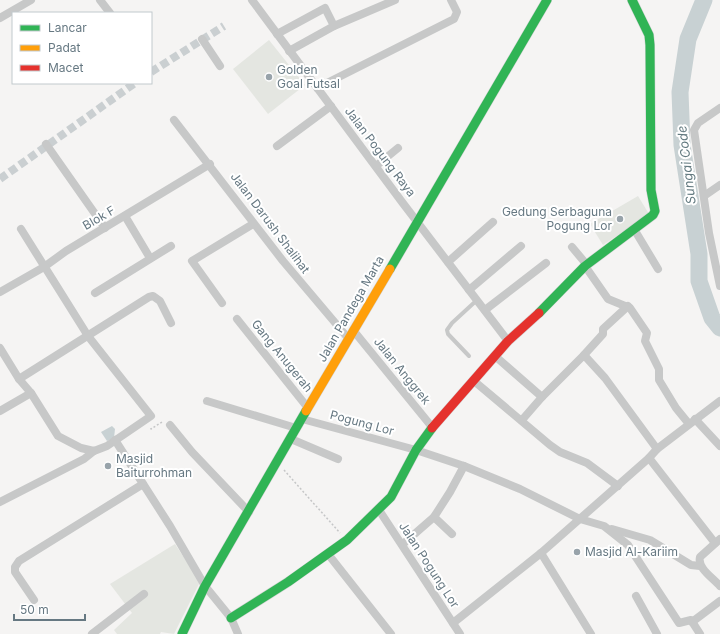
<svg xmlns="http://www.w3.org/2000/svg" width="720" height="634" viewBox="0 0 720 634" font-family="Inter,sans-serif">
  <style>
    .green { fill: #e4e6e1 }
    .water { fill: #c8d1d3 }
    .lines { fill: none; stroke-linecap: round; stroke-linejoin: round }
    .river { stroke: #c8d1d3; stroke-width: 17 }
    .street-tunnel { stroke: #cacfd1; stroke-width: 8; stroke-dasharray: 8 4; stroke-linecap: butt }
    .fast-casing { stroke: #d1d2d3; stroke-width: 10 }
    .slow-casing { stroke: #d1d2d3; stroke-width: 10 }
    .jam-casing { stroke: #d1d2d3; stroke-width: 10 }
    .path { stroke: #c5c6c7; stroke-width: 1.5; stroke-dasharray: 2 2; stroke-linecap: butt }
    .lane { stroke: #c7c8c8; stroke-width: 4 }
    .street { stroke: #c7c8c8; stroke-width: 8 }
    .fast { stroke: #30b455; stroke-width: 9 }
    .slow { stroke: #ff9f0a; stroke-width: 9 }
    .jam { stroke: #e5322d; stroke-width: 9 }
    .poi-dot { fill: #98a3aa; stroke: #fff; stroke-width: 1.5 }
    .labels { text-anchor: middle; stroke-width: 4; stroke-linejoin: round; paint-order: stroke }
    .poi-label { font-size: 12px; fill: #667882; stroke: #fff; text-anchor: start }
    .street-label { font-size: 12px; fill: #667882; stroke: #fff }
    .water-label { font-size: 13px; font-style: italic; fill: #62797f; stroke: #fff }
  </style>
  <rect width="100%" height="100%" fill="#f5f4f3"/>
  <g class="green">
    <path d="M269,40l36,45 -37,29 -35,-45z"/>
    <path d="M638,196l11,18 -46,31 -13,-21z"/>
    <path d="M175,544l25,38 -26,52 -13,-2 -1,2h-43l-3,-4 18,-17 -22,-29z"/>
  </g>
  <path class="water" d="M112,426l3,3 -1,9 -7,3 -6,-9z"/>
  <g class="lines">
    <path class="river" d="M704,0l-16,39 -8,53 2,53 17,109v27l13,37 8,10"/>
    <g class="street-tunnel">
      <path d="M151,72l73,-46"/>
      <path d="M0,179l135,-96"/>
    </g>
    <defs>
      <g id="fast">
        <path d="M390,269l157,-269"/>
        <path d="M539,313l46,-47 68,-51 2,-4 -4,-21 -1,-145 -1,-10 -17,-35"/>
        <path d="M231,618l57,-36 59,-42 44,-43 25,-47 16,-22"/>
        <path d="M182,634l23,-48 101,-175"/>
      </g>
      <path id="slow" d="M306,411l84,-142"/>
      <path id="jam" d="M432,428l76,-87 31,-28"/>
    </defs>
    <use href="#fast" class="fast-casing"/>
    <use href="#slow" class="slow-casing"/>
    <use href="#jam" class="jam-casing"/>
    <g class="path">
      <path d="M151,428v1l11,-7"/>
      <path d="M284,470l56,63"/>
    </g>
    <path class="lane" d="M469,356l-21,-22 -1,-4 5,-7 25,-23"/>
    <g class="street">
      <path d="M100,0l10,13"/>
      <path d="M252,0l150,202 106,139"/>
      <path d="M0,18l31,-18"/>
      <path d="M277,34l48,-26 9,18"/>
      <path d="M202,39l18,27"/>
      <path d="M289,51l45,-25 61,-26"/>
      <path d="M317,88l137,-69 3,-7 -6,-12"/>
      <path d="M720,108l-22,15 -4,7 15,103 11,53"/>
      <path d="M174,120l109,141 65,77"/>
      <path d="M46,144l59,84"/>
      <path d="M277,146l54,-40"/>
      <path d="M376,166l22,-18"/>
      <path d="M704,196l16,-11"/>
      <path d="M125,216l25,42"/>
      <path d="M634,229l24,40"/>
      <path d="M572,247l15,18"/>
      <path d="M448,262l45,-40"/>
      <path d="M585,266l23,33 22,9 17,25 -2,8 14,28v11l17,28 13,16"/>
      <path d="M469,290l52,-44"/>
      <path d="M0,292l44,-25 22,-16 144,-87"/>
      <path d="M95,293l76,-47"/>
      <path d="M222,303l-30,-42 61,-37"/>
      <path d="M485,310l61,-47"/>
      <path d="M237,319l71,89"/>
      <path d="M353,330l79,97"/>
      <path d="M0,348l19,31 12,14 27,43 23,12 13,3 13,-5 44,-30 -63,-80 -67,-107"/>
      <path d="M584,355l19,-21v-5l25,-23"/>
      <path d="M495,356l47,41 42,-42 21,23 52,71 -8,9 66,85"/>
      <path d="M19,379l130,-82 4,-1 7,5 11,22"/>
      <path d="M474,381l76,64 10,7 27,11 31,23"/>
      <path d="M207,401l89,27"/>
      <path d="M0,411l31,-18"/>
      <path d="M302,419l114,31 48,16 56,23 60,30 24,7 24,19 51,78 12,-3 9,14"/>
      <path d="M695,419l25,27"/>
      <path d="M522,420l20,-23"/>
      <path d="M170,425l22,27 57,60"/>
      <path d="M291,439l47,20"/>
      <path d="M115,440l55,86 35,60 26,32 7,16"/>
      <path d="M657,449l63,-48"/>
      <path d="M0,502l84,-43 10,-8"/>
      <path d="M379,510l81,124"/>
      <path d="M434,517l18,17"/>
      <path d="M612,529l38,11 41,25 9,1"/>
      <path d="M720,539l-20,18c-3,11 13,21 20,29"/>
      <path d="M403,544l31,-27 16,-25 14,-26"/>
      <path d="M541,553l50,81"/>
      <path d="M328,554l63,80"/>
      <path d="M636,596l21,38"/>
      <path d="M34,600l-19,-28v-5l4,-6 124,-77"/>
      <path d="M692,622l28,-21"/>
      <path d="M453,623l88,-70 108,-95"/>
      <path d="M92,634l52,-40"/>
    </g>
    <use href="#fast" class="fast"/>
    <use href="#slow" class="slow"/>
    <use href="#jam" class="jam"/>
  </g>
  <g class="poi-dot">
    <circle cx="269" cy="77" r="4"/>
    <circle cx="620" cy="219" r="4"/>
    <circle cx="108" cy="466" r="4"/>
    <circle cx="577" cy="552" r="4"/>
  </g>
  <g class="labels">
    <g class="poi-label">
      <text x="277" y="74">Golden<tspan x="277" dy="14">Goal Futsal</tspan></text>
      <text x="612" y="216" text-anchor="end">Gedung Serbaguna<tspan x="612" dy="14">Pogung Lor</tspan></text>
      <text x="116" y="463">Masjid<tspan x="116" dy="14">Baiturrohman</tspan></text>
      <text x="585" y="556">Masjid Al-Kariim</text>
    </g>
    <g class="street-label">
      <text transform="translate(380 152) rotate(53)" y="4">Jalan Pogung Raya</text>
      <text transform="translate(99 218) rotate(-30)" y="4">Blok F</text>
      <text transform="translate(270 223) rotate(53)" y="4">Jalan Darush Shalihat</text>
      <text transform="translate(351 309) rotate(-60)" y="4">Jalan Pandega Marta</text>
      <text transform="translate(282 356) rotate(51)" y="4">Gang Anugerah</text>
      <text transform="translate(402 371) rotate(51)" y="4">Jalan Anggrek</text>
      <text transform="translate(362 423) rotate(15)" y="4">Pogung Lor</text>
      <text transform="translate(429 565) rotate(57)" y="4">Jalan Pogung Lor</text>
    </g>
    <g class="water-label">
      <text transform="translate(686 165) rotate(-97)" y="5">Sungai Code</text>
    </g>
  </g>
  <rect x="12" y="12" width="140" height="72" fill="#ffffff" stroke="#c2c9cd"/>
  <rect x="20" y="25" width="20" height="6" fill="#30b455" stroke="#c2c9cd"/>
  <text x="48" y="32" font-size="12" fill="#667882">Lancar</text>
  <rect x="20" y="45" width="20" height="6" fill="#ff9f0a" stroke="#c2c9cd"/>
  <text x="48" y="52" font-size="12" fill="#667882">Padat</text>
  <rect x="20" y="65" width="20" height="6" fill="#e5322d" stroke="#c2c9cd"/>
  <text x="48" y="72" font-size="12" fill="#667882">Macet</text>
  <path d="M14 614v6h71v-6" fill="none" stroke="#667882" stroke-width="2"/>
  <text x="20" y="614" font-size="12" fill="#667882" stroke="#ffffff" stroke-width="3" paint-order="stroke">50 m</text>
</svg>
